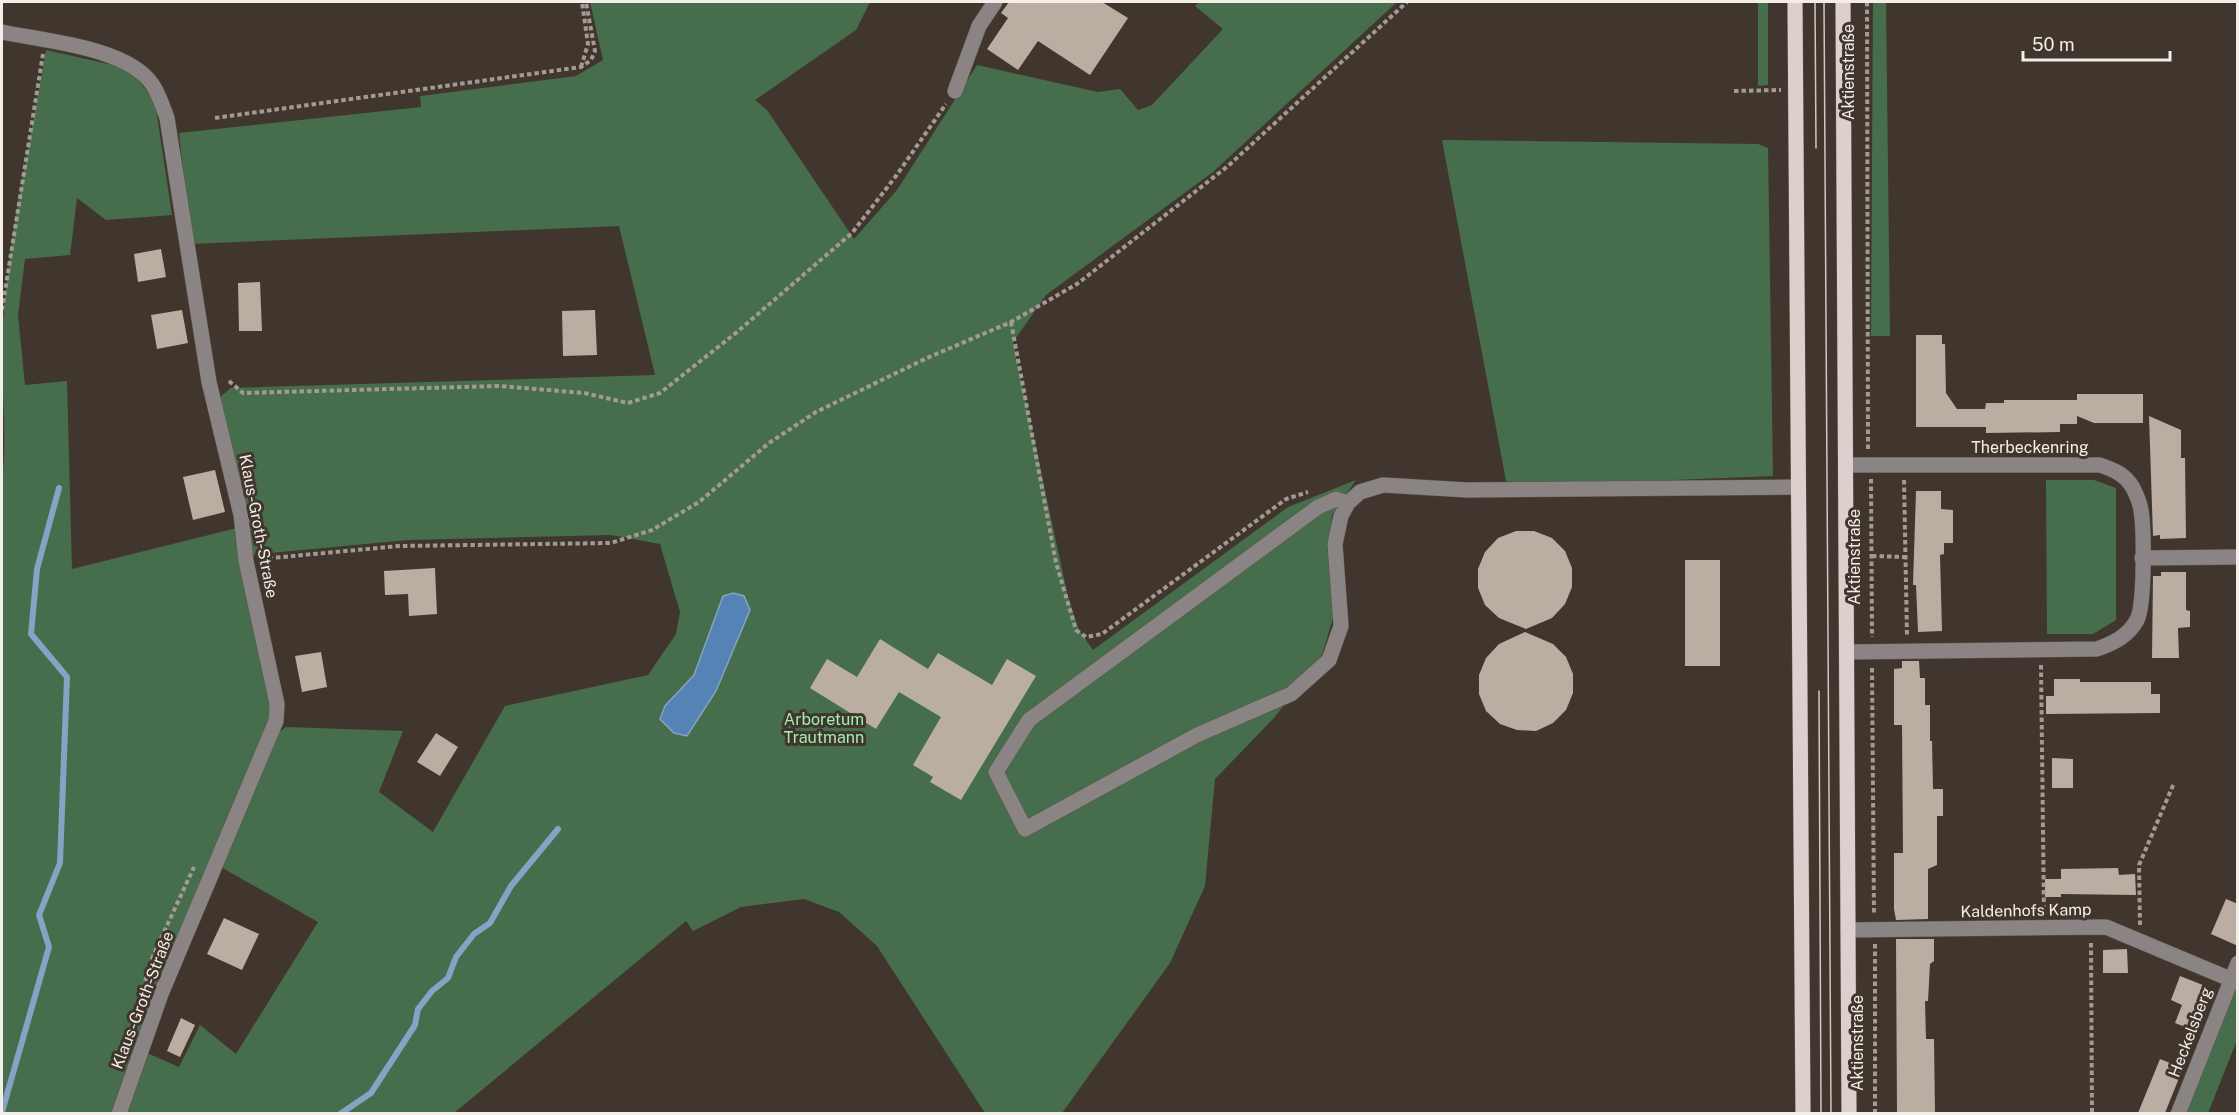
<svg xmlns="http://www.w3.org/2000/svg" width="2239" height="1115" viewBox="0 0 2239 1115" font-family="'Public Sans',sans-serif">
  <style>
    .green { fill: #466e4c }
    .water { fill: #5683b5; stroke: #85a3c4; stroke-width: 1.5 }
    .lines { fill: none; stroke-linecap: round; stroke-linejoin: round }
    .stream { stroke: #85a3c4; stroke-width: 6 }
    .building { fill: #baaea3 }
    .minor-casing { stroke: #5d534b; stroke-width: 16 }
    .major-casing { stroke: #5d534b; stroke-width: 16 }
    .path { stroke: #a29a93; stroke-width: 4; stroke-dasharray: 4.5 3; stroke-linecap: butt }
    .minor { stroke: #8b8484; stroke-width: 15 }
    .major { stroke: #decfcf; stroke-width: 15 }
    .tram { stroke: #cfc8c2; stroke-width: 1.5 }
    .labels { text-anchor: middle; stroke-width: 6; stroke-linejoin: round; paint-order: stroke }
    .street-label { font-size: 16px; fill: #f4eee8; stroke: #40362d }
    .park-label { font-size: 16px; fill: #9ff0ac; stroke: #40362d }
  </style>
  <rect width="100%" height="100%" fill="#40362d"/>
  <g class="green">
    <path d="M590,2h280l-14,28 -101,70 12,10 87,129 43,-49 80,-125 121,27 22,-3 18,21 14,-5 71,-76 -28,-23 4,-4h198l-184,170 -167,123 -33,47 55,255 11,33 14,20 195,-143 68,-27 -24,35 -3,36 4,67 -11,37 -48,63 -59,61 -10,107 -35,77 -108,150h-77l-108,-167 -38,-34 -35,-13 -63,8 -48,24 -7,-10 -232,192 -330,1 23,-61 32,14 21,-42 36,29 82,-132 -99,-56 59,-133 8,-6 117,4 -24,61 54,40 72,-126 143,-31 28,-41 4,-22 -20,-68 -49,-9 -203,5 -159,15 -29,-158 11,-9 424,-13 -36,-149 -428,18 -12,-111 242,-26 -1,-11 156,-20 27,-16z"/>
    <path d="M1758,2h10v83l-10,1z"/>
    <path d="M1873,2h13l4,334h-19z"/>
    <path d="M46,50l76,17 17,14 16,21 17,113 -66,5 -29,-22 -7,57 -45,4 -7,56 7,70 42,-4 5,188 165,-41 33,171 -1,28 -156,386 -111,1v-635c6,-48 -2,-97 0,-145 6,-96 28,-190 44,-284z"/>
    <path d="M1442,140l316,4 10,4 5,328 -251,10 -16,-5z"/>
    <path d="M2046,480h48l22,8v132l-23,14h-46z"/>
    <path d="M2237,982v58l-29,73 -23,1z"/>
  </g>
  <path class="water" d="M733,593l11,3 6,14 -34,81 -29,45 -13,-3 -14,-14 5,-13 29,-31 29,-79z"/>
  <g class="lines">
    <g class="stream">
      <path d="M2,1112l47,-165 -10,-32 21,-52 7,-186 -36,-43 6,-65 22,-81"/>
      <path d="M340,1114l31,-21 44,-68 3,-16 14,-18 16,-13 8,-21 18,-23 16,-11 21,-37 47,-57"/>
    </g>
  </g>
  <g class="building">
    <path d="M1009,2h93l26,16 -38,57 -52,-34 -20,29 -31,-21 21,-31 -7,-5z"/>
    <path d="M161,249l5,28 -28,5 -4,-28z"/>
    <path d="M260,282l2,49h-23l-1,-48z"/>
    <path d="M182,310l6,33 -31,6 -6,-34z"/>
    <path d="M595,310l2,45 -34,1 -1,-45z"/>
    <path d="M1916,335h26v9h3l1,49 11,16h28l1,-6h18v-3h73v-6h66v29h-49l-17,-7v8h-17v8l-74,1v-6h-70z"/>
    <path d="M2149,416l32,14v28h4l1,80 -26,1v-4l-7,1z"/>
    <path d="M215,470l10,42 -32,8 -10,-43z"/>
    <path d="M1916,491h25v18l12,1v33h-9v11l-4,1 2,76 -24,1 -2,-47h-3z"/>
    <path d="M1516,531h18l18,7 13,13 7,17v19l-7,17 -13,14 -26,11 -27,-11 -14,-13 -7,-17v-19l7,-17 13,-14z"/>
    <rect x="1685" y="560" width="35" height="106"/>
    <path d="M435,568l2,46 -28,2 -1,-22 -23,1 -1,-24z"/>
    <path d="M2161,572h25v38l4,1v16l-12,1 1,30h-27l1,-82h8z"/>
    <path d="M1525,632l28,12 13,13 7,17v19l-7,17 -13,13 -17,8 -19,-1 -17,-6 -14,-13 -7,-17v-19l7,-17 13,-14z"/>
    <path d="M880,639l48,30 10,-16 54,32 15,-26 29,17 -75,124 -31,-18 3,-5 -20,-12 28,-48 -42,-25 -23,37 -66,-41 17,-29 30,18z"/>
    <path d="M321,652l6,35 -25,5 -7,-36z"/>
    <path d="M1902,661h17l1,17h5v27h5v36h2l1,48h10v27h-6v49l-9,4v50l-32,1 -2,-11v-56h9l-1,-128h-8v-56l8,-1z"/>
    <path d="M2054,679h26v3h71v12h9v19l-114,1v-18h8z"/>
    <path d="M436,733l22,14 -18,29 -23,-14z"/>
    <path d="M2052,758l21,1v29h-21z"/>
    <path d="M2118,868l1,7 16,-1 1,21 -75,-1v3h-16v-18h16v-10z"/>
    <path d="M2226,899l12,5v42l-27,-12z"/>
    <path d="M224,918l35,16 -17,36 -35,-16z"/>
    <path d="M1896,939h38v22l-4,3 -2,37h-3l1,38h8l1,74h-38z"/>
    <path d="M2127,949l1,24h-25v-23z"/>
    <path d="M2180,976l28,11 -3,7 7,3 -14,35 -23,-9 7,-18 -11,-5z"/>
    <path d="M181,1018l14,7 -15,32 -13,-6z"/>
    <path d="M2160,1059l23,9 -18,45h-27z"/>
  </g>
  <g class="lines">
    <defs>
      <g id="minor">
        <path d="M2,32c42,9 124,15 150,52 7,10 11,23 15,34l42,264 32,133 5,46 31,143 -1,17 -115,273 -42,120"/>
        <path d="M955,91l24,-65 16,-24"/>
        <path d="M1846,465h254c14,5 25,9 33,23 3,6 7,15 8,22 3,19 4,94 -4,110 -9,16 -23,23 -40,29l-250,3"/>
        <path d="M1348,503l-12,-4 -18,8 -289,213 -33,52 29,57 172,-94 94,-41 38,-34 12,-34 -6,-82 6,-28 7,-13 12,-11 23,-7 84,5 331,-3"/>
        <path d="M2142,558l96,-1"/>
        <path d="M1848,930l258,-3 124,52"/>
        <path d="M2178,1114l60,-151"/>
      </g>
      <g id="major">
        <path d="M1795,2l8,1112"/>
        <path d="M1843,2l6,1112"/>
      </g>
    </defs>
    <use href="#minor" class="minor-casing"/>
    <use href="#major" class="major-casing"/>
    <g class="path">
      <path d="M1867,2l1,449"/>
      <path d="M581,67l7,-23 -6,-42"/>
      <path d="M1734,91l47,-1"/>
      <path d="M215,118l366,-51 10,-7 4,-9 -9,-49"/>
      <path d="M2,310l41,-256"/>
      <path d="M1011,322l45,241 20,67 10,7 16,-3 184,-135 22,-7"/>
      <path d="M229,381l14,12 256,-7 85,7 44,10 32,-10 77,-61 115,-99 44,-57 50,-72"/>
      <path d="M1871,479l1,158"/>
      <path d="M1904,480l3,157"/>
      <path d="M1872,556l33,1"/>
      <path d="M261,559l138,-13 212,-3 41,-13 47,-28 70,-59 47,-31 111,-54 84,-36 66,-38 151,-118 179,-164"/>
      <path d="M2041,665l3,248"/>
      <path d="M1872,668l2,247"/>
      <path d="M2140,925l-1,-60 35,-82"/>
      <path d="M2091,943l1,171"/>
      <path d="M1875,944v170"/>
      <path d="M143,988l10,-32 41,-89"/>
    </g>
    <use href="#minor" class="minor"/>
    <use href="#major" class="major"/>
    <g class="tram">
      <path d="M1815,2l1,146"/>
      <path d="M1824,2l7,1112"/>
      <path d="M1819,691l2,423"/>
    </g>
  </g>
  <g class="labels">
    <g class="street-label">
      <text transform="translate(1848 72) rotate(-90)" y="6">Aktienstraße</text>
      <text x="2030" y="453">Therbeckenring</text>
      <text transform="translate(259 526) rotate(79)" y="6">Klaus-Groth-Straße</text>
      <text transform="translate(1854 557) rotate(-90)" y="6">Aktienstraße</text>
      <text transform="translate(2026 910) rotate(-1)" y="6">Kaldenhofs Kamp</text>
      <text transform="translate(142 1000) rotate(-69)" y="6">Klaus-Groth-Straße</text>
      <text transform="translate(2190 1032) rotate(-69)" y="6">Heckelsberg</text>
      <text transform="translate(1857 1043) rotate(-90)" y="6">Aktienstraße</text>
    </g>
    <g class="park-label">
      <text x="824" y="725">Arboretum<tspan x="824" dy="18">Trautmann</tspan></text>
    </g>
  </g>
  <rect width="2239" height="1115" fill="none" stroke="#f4eee8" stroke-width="6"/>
  <path d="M2023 51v9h147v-9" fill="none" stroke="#f4eee8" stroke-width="3"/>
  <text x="2032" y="51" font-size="18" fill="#f4eee8" stroke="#40362d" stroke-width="4.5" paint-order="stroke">50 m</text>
</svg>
